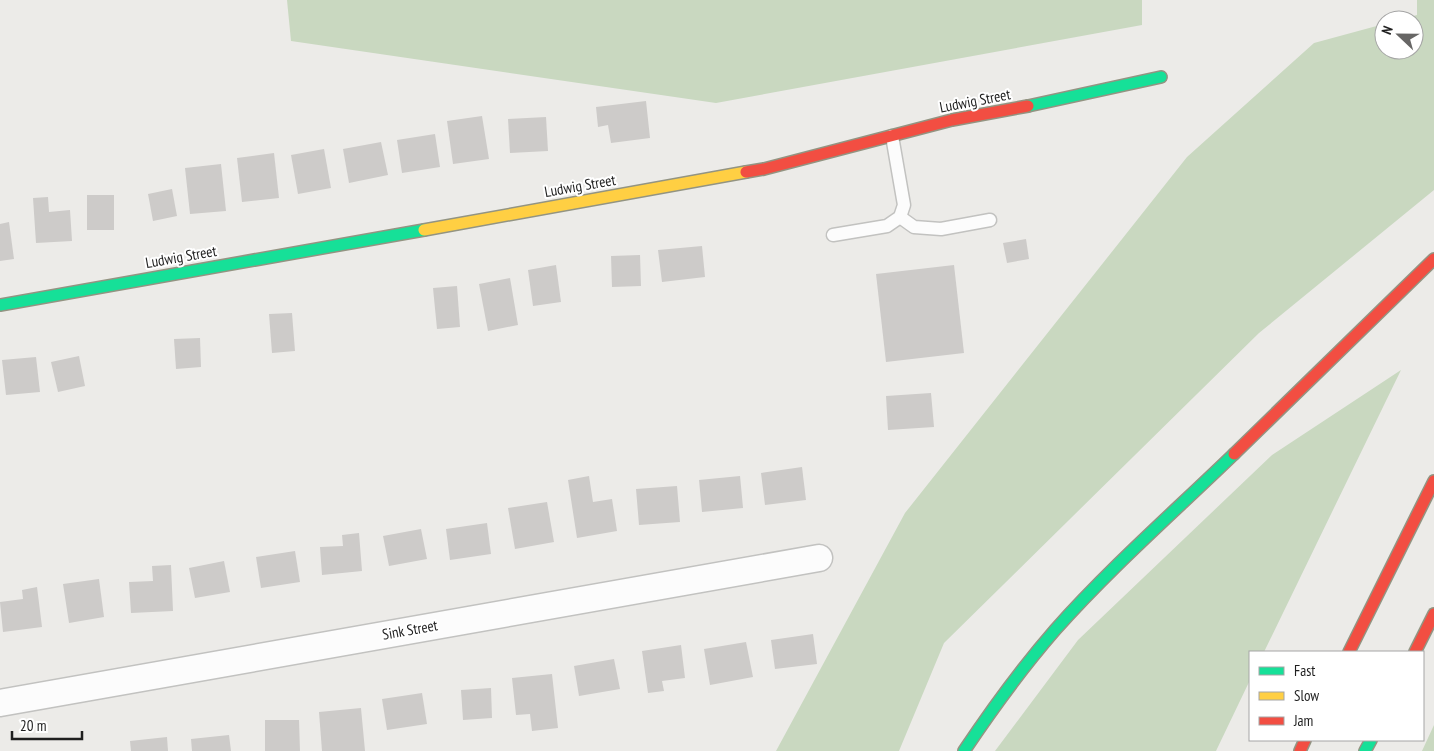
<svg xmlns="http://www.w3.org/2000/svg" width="1434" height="751" viewBox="0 0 1434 751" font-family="'PT Sans Narrow',sans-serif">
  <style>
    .forest { fill: #c9d8c0 }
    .building { fill: #cdcbc9 }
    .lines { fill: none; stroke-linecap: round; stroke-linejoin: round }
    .lane-casing { stroke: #c2c2c0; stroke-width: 15 }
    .street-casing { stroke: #c2c2c0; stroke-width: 29 }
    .fast-casing { stroke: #939482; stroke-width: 14 }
    .slow-casing { stroke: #939482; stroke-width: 14 }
    .jam-casing { stroke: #939482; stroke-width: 14 }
    .lane { stroke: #fcfcfc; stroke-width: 12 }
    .street { stroke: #fcfcfc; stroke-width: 26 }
    .fast { stroke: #16e098; stroke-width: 11 }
    .slow { stroke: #ffcf43; stroke-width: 11 }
    .jam { stroke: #f24e42; stroke-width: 11 }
    .labels { text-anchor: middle; stroke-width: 4; stroke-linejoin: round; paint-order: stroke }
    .street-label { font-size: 15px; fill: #1f1f1f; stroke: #fff }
  </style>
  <rect width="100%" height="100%" fill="#ecebe8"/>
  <g class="forest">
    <path d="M287,0h855v25l-426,78 -425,-62z"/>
    <path d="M1417,0h17v190l-175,143 -315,310 -45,108h-123l129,-238 282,-356 127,-114 70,-19v26h30v-30h-16l19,-5z"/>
    <path d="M1401,370l-137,282h-14v28l-34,71h-221l83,-111 194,-185z"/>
    <path d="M1434,725v26h-12z"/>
  </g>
  <g class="building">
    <path d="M646,101l4,37 -39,5 -3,-18 -10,2 -2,-20z"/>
    <path d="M482,116l7,43 -36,5 -6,-43z"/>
    <path d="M546,117l2,34 -38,2 -2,-34z"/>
    <path d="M435,134l5,33 -38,6 -5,-33z"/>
    <path d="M381,142l7,33 -39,8 -6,-34z"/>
    <path d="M324,149l7,39 -33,6 -7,-39z"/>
    <path d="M274,153l5,45 -37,4 -5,-44z"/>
    <path d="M221,164l5,47 -36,3 -5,-46z"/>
    <path d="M172,189l5,27 -24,5 -5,-27z"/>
    <rect x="87" y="195" width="27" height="35"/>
    <path d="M48,197l1,15 21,-2 2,31 -36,2 -3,-45z"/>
    <path d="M9,222l5,37 -14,2v-37z"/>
    <path d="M1026,239l3,20 -22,4 -4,-20z"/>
    <path d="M702,246l3,31 -43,5 -4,-32z"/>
    <path d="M640,255l1,31 -29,1 -1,-31z"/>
    <path d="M556,265l5,37 -28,4 -5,-36z"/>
    <path d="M954,265l10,88 -78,9 -10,-88z"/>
    <path d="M510,278l8,47 -30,6 -9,-47z"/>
    <path d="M457,286l3,41 -23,2 -4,-41z"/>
    <path d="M292,313l3,38 -23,2 -3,-39z"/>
    <path d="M200,338l1,29 -25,2 -2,-30z"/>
    <path d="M79,356l6,30 -27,6 -7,-30z"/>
    <path d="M36,357l4,35 -34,3 -4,-35z"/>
    <path d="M931,393l3,34 -46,3 -2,-34z"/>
    <path d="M802,467l4,33 -41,5 -4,-32z"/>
    <path d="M589,476l4,26 19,-3 5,32 -40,7 -9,-58z"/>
    <path d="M740,476l3,32 -41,4 -3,-32z"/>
    <path d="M677,486l3,36 -41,3 -3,-36z"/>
    <path d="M547,502l7,40 -39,7 -7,-41z"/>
    <path d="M487,523l4,31 -41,6 -4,-31z"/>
    <path d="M421,529l6,30 -38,7 -6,-30z"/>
    <path d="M359,533l3,38 -40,4 -2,-28 23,-1 -1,-11z"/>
    <path d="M295,551l5,31 -39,6 -5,-31z"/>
    <path d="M224,561l6,31 -35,6 -6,-30z"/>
    <path d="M171,565l2,46 -42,2 -2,-31 24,-1 -1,-15z"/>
    <path d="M99,579l5,38 -35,6 -6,-39z"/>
    <path d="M37,587l5,40 -39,5 -3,-30 23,-3 -1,-9z"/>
    <path d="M813,634l4,30 -42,5 -4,-29z"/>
    <path d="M746,642l7,35 -43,8 -6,-36z"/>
    <path d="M681,645l4,33 -23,3 2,10 -16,2 -6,-42z"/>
    <path d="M614,659l6,30 -41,7 -5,-30z"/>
    <path d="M552,674l6,54 -26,3 -2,-17 -14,1 -4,-37z"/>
    <path d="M491,688l1,30 -29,2 -2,-30z"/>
    <path d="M422,693l5,31 -40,6 -5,-31z"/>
    <path d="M361,708l4,43h-43l-3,-39z"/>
    <path d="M265,720h34l1,31h-35z"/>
    <path d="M229,735l2,16h-39l-1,-12z"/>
    <path d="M167,737l1,14h-37l-1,-10z"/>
  </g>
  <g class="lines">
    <defs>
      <g id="lane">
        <path d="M900,217l14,10 27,2 49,-9"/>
        <path d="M833,235l54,-9 13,-9 4,-12 -12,-69"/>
      </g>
      <path id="street" d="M0,703l819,-145"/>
      <g id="fast">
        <path d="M1028,106l133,-29"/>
        <path d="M0,305l424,-75"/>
        <path d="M964,751c28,-42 58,-83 91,-121 56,-63 119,-118 179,-176"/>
        <path d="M1365,751l6,-11"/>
      </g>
      <path id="slow" d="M424,230l322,-58"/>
      <g id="jam">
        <path d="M746,172l18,-3 188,-49 76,-14"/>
        <path d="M1234,454l200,-195"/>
        <path d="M1349,652l85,-171"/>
        <path d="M1415,652l19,-38"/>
        <path d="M1300,751l5,-11"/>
      </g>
    </defs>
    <use href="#lane" class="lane-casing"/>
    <use href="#street" class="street-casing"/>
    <use href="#fast" class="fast-casing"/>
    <use href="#slow" class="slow-casing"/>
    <use href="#jam" class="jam-casing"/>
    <use href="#lane" class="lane"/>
    <use href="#street" class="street"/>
    <use href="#fast" class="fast"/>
    <use href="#slow" class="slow"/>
    <use href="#jam" class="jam"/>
  </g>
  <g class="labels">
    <g class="street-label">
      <text transform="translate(975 101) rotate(-11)" y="5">Ludwig Street</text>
      <text transform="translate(580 186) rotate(-10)" y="5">Ludwig Street</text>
      <text transform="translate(181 257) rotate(-10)" y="5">Ludwig Street</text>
      <text transform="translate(410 630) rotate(-10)" y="5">Sink Street</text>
    </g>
  </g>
  <rect x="1249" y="651" width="175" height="90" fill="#ffffff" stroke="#a5a5a5"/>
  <rect x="1259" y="667" width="25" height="8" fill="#16e098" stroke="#a5a5a5"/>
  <text x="1294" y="676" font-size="15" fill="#1f1f1f">Fast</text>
  <rect x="1259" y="692" width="25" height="8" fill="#ffcf43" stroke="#a5a5a5"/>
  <text x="1294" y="701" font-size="15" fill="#1f1f1f">Slow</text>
  <rect x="1259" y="717" width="25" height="8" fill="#f24e42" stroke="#a5a5a5"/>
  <text x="1294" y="726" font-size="15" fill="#1f1f1f">Jam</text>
  <g transform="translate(1399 35) rotate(292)"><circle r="24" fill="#ffffff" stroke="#a5a5a5"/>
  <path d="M0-4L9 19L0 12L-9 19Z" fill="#676665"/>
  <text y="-8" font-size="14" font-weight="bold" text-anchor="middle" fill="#1f1f1f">N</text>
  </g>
  <path d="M12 731v8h70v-8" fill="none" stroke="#1f1f1f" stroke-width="2.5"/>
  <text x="20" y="731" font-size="15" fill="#1f1f1f" stroke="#ffffff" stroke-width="4" paint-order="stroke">20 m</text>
</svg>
